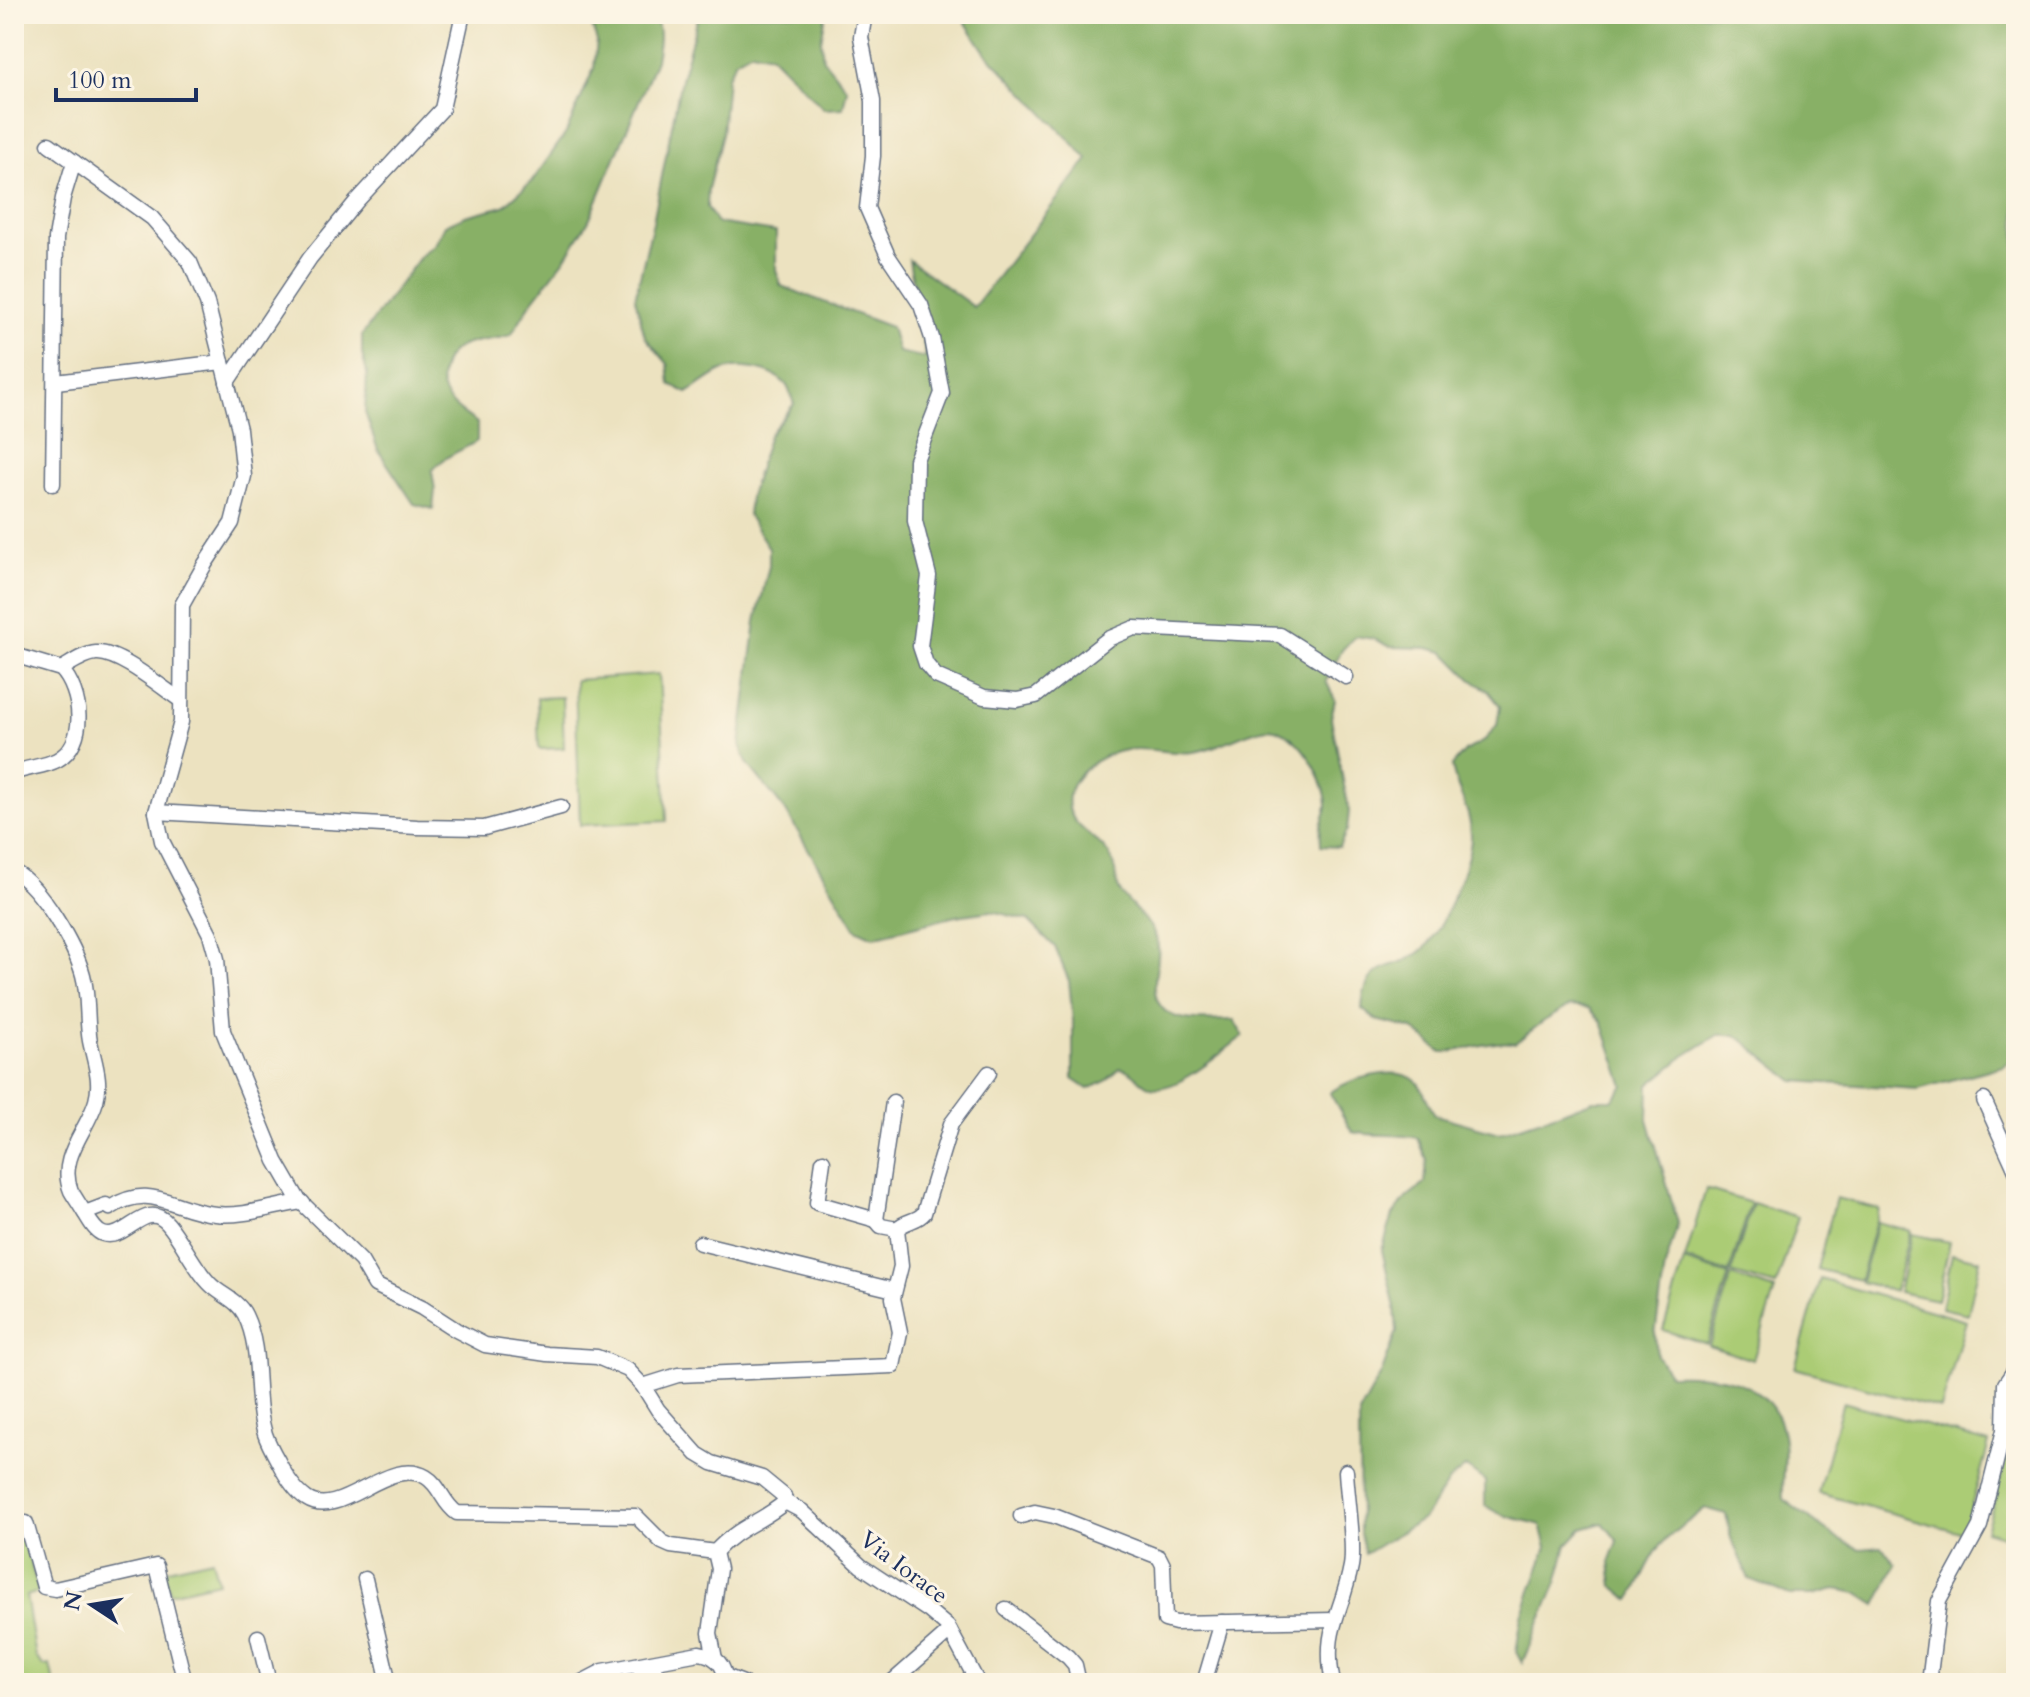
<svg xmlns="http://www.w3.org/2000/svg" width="2030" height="1697" viewBox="0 0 2030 1697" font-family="Cardo,serif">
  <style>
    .green { fill: #abcc75; stroke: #637e6a; stroke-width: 2 }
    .forest { fill: #88b066; stroke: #527062; stroke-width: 2 }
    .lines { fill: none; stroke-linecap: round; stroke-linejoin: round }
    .minor-casing { stroke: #646e80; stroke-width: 17 }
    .minor { stroke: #fff; stroke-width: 14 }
    .labels { text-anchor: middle; stroke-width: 6; stroke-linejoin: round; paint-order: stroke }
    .street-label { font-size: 24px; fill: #1b2f5e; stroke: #fcf5e5 }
  </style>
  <rect width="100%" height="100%" fill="#fcf5e5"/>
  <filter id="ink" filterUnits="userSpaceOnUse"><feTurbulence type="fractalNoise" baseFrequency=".0125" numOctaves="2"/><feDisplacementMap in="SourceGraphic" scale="16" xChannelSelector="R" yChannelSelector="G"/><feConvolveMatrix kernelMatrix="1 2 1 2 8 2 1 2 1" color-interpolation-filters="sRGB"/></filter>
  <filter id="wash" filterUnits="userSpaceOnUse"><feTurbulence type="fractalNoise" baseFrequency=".006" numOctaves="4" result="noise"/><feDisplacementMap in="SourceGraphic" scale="32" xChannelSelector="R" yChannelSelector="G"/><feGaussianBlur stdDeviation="1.8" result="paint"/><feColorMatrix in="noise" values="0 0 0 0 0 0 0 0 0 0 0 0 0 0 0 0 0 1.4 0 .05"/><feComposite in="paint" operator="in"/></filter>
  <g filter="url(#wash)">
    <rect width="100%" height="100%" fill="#ece2c0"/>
    <g class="green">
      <path d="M659,674l8,147 -87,4 -5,-145z"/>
      <path d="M562,697l2,51 -25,1 -2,-51z"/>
      <path d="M1706,1189l45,14 -22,70 -44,-14z"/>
      <path d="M1836,1198l43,11 -19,71 -43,-11z"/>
      <path d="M1753,1203l45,14 -22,69 -45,-13z"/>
      <path d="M1877,1222l34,9 -16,60 -34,-9z"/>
      <path d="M1912,1234l38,8 -13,58 -38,-8z"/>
      <path d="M1952,1254l28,6 -12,54 -27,-6z"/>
      <path d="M1684,1261l45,14 -22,69 -44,-14z"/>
      <path d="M1731,1276l44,14 -22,70 -44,-14z"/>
      <path d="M1820,1279l146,42 -25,88 -146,-41z"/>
      <path d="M1843,1402l146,41 -25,90 -146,-40z"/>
      <path d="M2007,1455l9,3v82l-30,-9z"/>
      <path d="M21,1540l4,3 14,49 -13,4 10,61 8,9 6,-1 4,18h-40v-139z"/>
      <path d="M212,1559l6,23 -48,11 -6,-23z"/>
    </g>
    <g class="forest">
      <path d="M592,14h61c9,14 6,30 3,46l-67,160 -24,39 -34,44 -20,32c-16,5 -33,4 -49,11 -20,8 -27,36 -14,53 7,10 20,17 29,24v18c-17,11 -33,14 -45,30l3,19 -2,19 -19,-5 -36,-54 -13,-38 2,-39 -5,-19v-19l59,-79 15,-13 9,-18 20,-9 39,-10 29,-26 33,-47 28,-65 3,-27 -6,-18z"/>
      <path d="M699,14h127l-5,27 2,18 24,30 -4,19 -19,1 -53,-54 -19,-4 -16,9 -9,17 -5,57 -14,55 -1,18 10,16 59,9v38l5,16 110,41 7,25 28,6 -17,-98 65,47 114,-148 -103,-107 -25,-38h1056v1042l-13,10 -85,23 -124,-8 -58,-46h-18l-35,22 -34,28 -1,34 30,104 -13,44 -10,67 2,22 13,19c45,-2 100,4 112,55 6,23 0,47 1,69l56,41 21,9 22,-2 14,18 -20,40 -19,-12 -22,-4 -22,6h-23l-41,-16 -18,-41 -5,-24 -21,-6c-13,12 -35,25 -44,37 -14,17 -19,38 -31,55l-17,-14 -3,-24 8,-21 -15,-18 -21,6 -15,16 -10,38 -35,80 -6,-11 6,-36 25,-69 -6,-22c-19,-6 -40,-7 -56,-20v-24l-19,-14 -17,14 -25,37 -59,36 -5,-20 -1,-120 22,-40 16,-43 -2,-23 -13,-58 11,-35 14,-18 18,-14 2,-23 -9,-22c-23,-5 -43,-1 -66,-6l-22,-39c16,-14 69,-29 87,-11 6,6 13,25 18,33l64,18 58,-19 36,-14h19l12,-14 -22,-64 -13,-14 -19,-2 -26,15 -29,22c-27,-3 -46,7 -73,10l-29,-24 -37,-9 -14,-11c3,-55 37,-34 65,-63 15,-17 44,-86 44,-109 1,-26 -15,-46 -19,-71l13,-15 19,-10 13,-16 3,-19 -12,-15 -17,-12 -27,-27 -17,-4 -36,-1 -17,-8 -19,-3 -13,14 -16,31 9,19 -4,18 18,93 -2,19 -8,17 -18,-1c0,-6 -1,-13 0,-19 1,-7 6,-15 6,-23 -2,-28 -32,-82 -65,-75 -23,5 -45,20 -69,23 -22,3 -45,-6 -67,-2 -27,4 -62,27 -57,58 4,20 28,29 39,45 8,11 7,22 10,34 6,16 30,30 37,48 8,19 -1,34 0,53 1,40 52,32 79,32l9,16c-20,15 -67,58 -92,51 -12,-4 -17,-17 -31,-19l-14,13 -18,8 -15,-10v-59l-4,-39 -14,-34 -27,-27 -37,-9 -35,5 -83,21 -17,-8 -71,-119 -38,-47 -7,-18 16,-124 13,-55v-18l-21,-32 2,-20 19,-61 25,-31c-2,-5 -4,-13 -7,-18 -13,-17 -49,-23 -67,-14 -11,5 -22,15 -33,21l-17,-9 -2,-20 -23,-27 -10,-39 18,-76 28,-143z"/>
    </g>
  </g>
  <g filter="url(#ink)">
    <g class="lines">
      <defs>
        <g id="minor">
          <path d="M865,14l-4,23 12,64v55l-6,52 21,48 33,49 11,33 10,55 -26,67 -1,61 14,55 -9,70 6,18 10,12 48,21 33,3 19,-4 72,-57 26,-11 146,7 66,42"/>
          <path d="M49,144l103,74 38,44 17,41 32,126 5,47 -12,47 -27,41 -23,41 -1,117 -25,90 6,29 48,93 7,25 6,72 53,130 22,38 63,62 14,24 47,23 34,22 29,15 62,9 50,3 31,13 15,16 15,24 39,44 15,9 50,15 22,18 1,6c-23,20 -48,25 -70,50"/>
          <path d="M56,382l166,-20"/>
          <path d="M227,382l83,-124 46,-56 86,-93 20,-91"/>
          <path d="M53,484l3,-246 7,-40 11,-36"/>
          <path d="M14,655l47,14c21,22 27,74 -4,91 -13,7 -30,7 -43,13"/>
          <path d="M61,669c11,-6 23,-15 35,-16 22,-2 64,33 83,46"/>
          <path d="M156,812l261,15 67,1 77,-21"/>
          <path d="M14,872c27,14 61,74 69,103 6,22 3,45 7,66 4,20 12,39 6,60 -8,29 -39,57 -25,90 4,7 9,14 13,21 5,7 10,19 19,22 23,8 43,-36 65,-10 15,18 25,42 41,59 11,12 29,17 36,32 18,37 8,81 20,119 3,9 8,18 13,27 7,14 16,29 29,38 33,22 82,-44 119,-22 14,8 17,27 31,36l179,3 26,26 9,4 44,6 4,17 -9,64 5,26"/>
          <path d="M1984,1100l32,71"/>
          <path d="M893,1102l-17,118 5,6 16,3"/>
          <path d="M823,1161l-6,42 59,17"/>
          <path d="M85,1213l21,-8 4,3c41,-27 64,3 106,6 27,3 58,-8 86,-12"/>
          <path d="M700,1243l194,47"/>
          <path d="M643,1386l35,-11 215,-9 7,-34 -7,-34 8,-32 -4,-37c8,-9 20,-7 27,-16l27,-89 38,-51"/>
          <path d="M785,1502l17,9 59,55 68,45 19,16 30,56"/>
          <path d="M1021,1516l14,-4 19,4 105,41 4,8 2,55 11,3 158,-3"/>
          <path d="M26,1523l18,64 11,2 101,-23 29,117"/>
          <path d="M365,1579l24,104"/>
          <path d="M1006,1609l62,48 7,8 4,18"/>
          <path d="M258,1637l11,46"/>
          <path d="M640,1669l14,3 18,11"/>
          <path d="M725,1676l18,7"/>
          <path d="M580,1683l23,-12 96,-18c17,2 27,13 26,30"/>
          <path d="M891,1683l59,-52"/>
          <path d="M1204,1683l18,-61"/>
          <path d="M1333,1683c-11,-55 9,-68 18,-117 4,-21 -4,-71 -5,-95"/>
          <path d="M1929,1683l10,-82 41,-75 24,-96 1,-46 11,-16"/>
        </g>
      </defs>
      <use href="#minor" class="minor-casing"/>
      <use href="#minor" class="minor"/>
    </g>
  </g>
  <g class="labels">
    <g class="street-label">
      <text transform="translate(904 1567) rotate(37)" y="8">Via Iorace</text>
    </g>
  </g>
  <rect width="2030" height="1697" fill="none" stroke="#fcf5e5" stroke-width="48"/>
  <g transform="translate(92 1605) rotate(282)" stroke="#fcf5e5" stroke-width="6" paint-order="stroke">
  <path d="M0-6L14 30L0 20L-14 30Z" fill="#1b2f5e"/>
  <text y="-12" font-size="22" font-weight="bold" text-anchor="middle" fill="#1b2f5e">N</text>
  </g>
  <path d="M56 88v12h140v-12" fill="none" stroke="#1b2f5e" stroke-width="4"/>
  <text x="68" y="88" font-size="24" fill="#1b2f5e" stroke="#fcf5e5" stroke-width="6" paint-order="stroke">100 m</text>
</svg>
